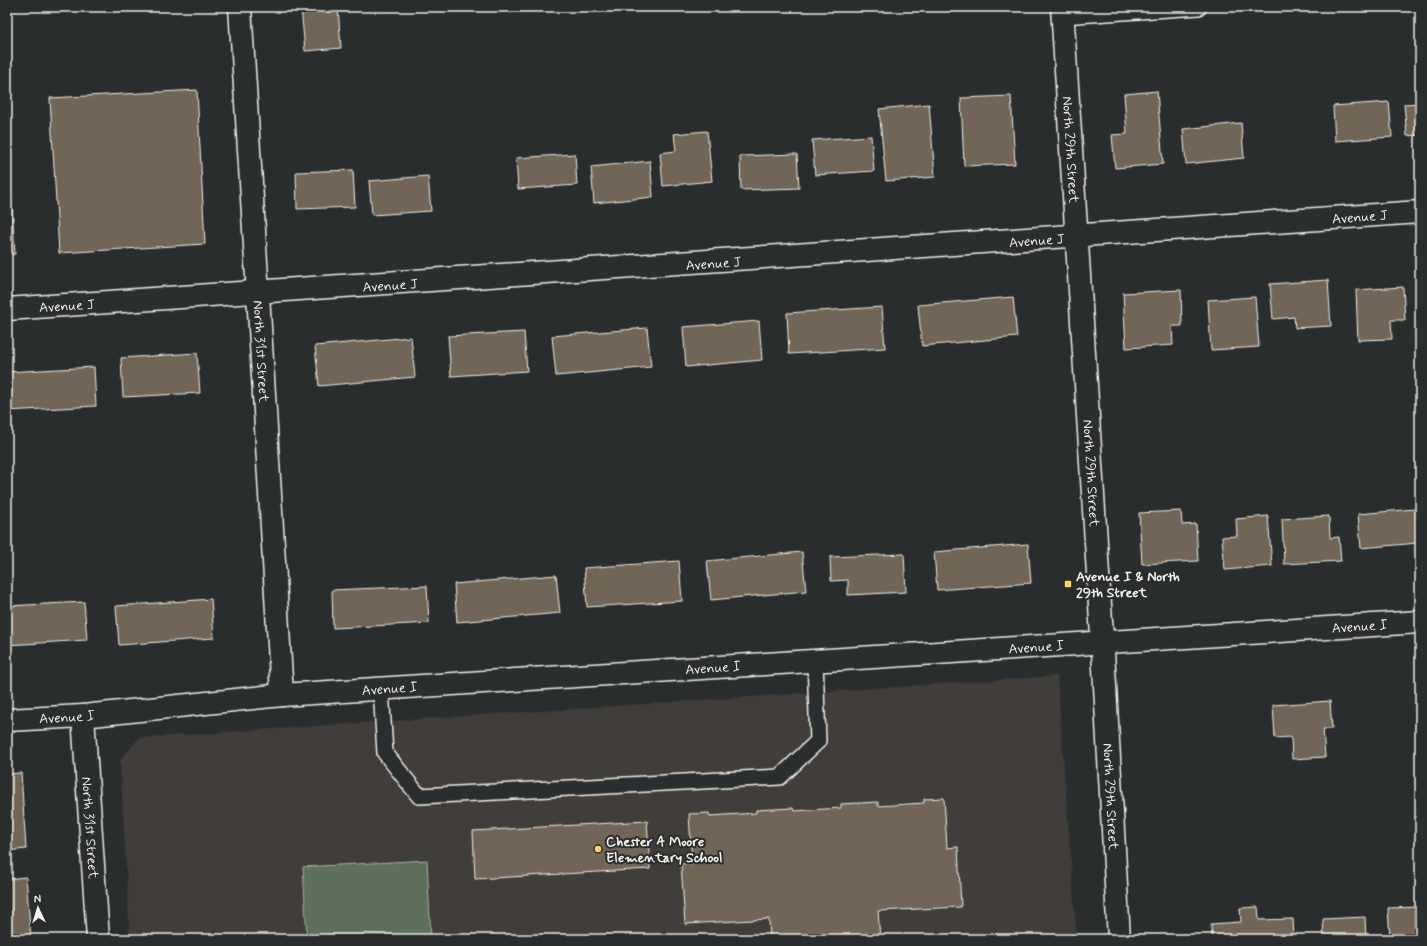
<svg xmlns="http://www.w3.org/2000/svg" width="1427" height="946" viewBox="0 0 1427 946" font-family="Mynerve,sans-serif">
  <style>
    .built { fill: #3f3e3a }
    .green { fill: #5d705a; stroke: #a8b0a1 }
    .building { fill: #706556; stroke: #f4f1e8 }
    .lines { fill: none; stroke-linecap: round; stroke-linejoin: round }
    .lane-casing { stroke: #f4f1e8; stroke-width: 18 }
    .street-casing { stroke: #f4f1e8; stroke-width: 25 }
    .secondary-casing { stroke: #f4f1e8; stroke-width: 25 }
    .lane { stroke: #2a2d2e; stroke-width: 15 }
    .street { stroke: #2a2d2e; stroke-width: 22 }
    .secondary { stroke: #2a2d2e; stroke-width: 22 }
    .poi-dot { fill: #ffd166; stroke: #2a2d2e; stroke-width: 1.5 }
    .labels { text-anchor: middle; stroke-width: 4; stroke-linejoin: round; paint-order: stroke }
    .street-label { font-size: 14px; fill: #f4f1e8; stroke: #2a2d2e }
    .poi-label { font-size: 14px; font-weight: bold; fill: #f4f1e8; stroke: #2a2d2e; text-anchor: start }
  </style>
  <rect width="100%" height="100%" fill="#2a2d2e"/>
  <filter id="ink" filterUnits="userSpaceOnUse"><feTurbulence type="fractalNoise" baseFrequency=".025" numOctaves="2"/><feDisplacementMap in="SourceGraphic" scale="8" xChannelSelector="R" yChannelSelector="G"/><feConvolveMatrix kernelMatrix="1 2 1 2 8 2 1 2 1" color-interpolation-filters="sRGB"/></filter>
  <g filter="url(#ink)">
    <path class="built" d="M1057,676l20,263h-947l-10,-179 19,-22z"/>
    <path class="green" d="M427,860l4,79h-124l-4,-72z"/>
    <g class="building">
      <path d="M301,7h37l3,41 -36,3z"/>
      <path d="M953,7h37v2l-36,2z"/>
      <path d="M1418,86h2v49l-13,1 -3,-32 15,-1z"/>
      <path d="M197,90l8,154 -146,9 -9,-155z"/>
      <path d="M1157,91l6,73 -48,4 -3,-33 15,-1 -3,-40z"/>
      <path d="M1011,96l4,68 -51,2 -3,-68z"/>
      <path d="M1389,102l3,35 -57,4 -2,-35z"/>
      <path d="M929,104l6,73 -49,4 -7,-72z"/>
      <path d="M1241,123l3,35 -58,6 -3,-35z"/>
      <path d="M707,131l5,50 -49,5 -3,-33 16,-2 -2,-17z"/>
      <path d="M871,136l3,35 -59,4 -3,-35z"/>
      <path d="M575,154l2,31 -59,4 -2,-31z"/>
      <path d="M797,154l2,34 -58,2 -1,-34z"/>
      <path d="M7,157h2l6,97 -8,1z"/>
      <path d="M650,161l3,36 -59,6 -3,-36z"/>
      <path d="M353,170l2,37 -58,2 -1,-37z"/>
      <path d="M428,176l3,35 -59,4 -3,-34z"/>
      <path d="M1420,275v25l-3,-24z"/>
      <path d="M1328,280l3,46 -36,2 -1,-11 -21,2 -3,-35z"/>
      <path d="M1403,287l2,33h-14l1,19 -34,1 -2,-50z"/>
      <path d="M1181,290l1,36h-10l1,19 -47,3 -3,-55z"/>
      <path d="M1013,297l4,40 -95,9 -4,-41z"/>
      <path d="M1255,297l4,50 -48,3 -3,-50z"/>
      <path d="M882,307l3,41 -96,6 -2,-41z"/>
      <path d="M759,321l3,39 -76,7 -3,-40z"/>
      <path d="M647,328l4,39 -95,9 -4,-40z"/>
      <path d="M524,332l3,39 -76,5 -3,-40z"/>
      <path d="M411,337l4,40 -96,9 -4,-40z"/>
      <path d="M197,353l3,40 -77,4 -2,-39z"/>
      <path d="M94,367l2,39 -89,5v-39z"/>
      <path d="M1415,509l3,34 -57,5 -3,-34z"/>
      <path d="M1181,511l1,14 14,-1 2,37 -56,3 -3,-51z"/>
      <path d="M1268,516l4,50 -47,4 -3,-33 15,-1 -1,-17z"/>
      <path d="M1329,516l1,22 9,-1 2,24 -57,3 -2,-45z"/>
      <path d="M1028,544l3,39 -94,7 -3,-38z"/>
      <path d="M802,552l4,39 -95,9 -4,-39z"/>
      <path d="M904,554l2,38 -58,3v-15l-17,1 -1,-24z"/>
      <path d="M679,561l3,40 -95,6 -3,-39z"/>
      <path d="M556,575l4,38 -103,9 -3,-38z"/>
      <path d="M427,586l2,37 -96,5 -1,-38z"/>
      <path d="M211,599l3,39 -95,7 -3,-39z"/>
      <path d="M84,602l3,38 -80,5v-39z"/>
      <path d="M1330,701l2,28h-9l2,28 -33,2 -1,-22 -16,1 -2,-33z"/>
      <path d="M21,773l5,76 -19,2v-77z"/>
      <path d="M944,798l3,50 11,-1 3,60 -83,4 2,28h-110l-1,-20 -84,5 -4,-60 11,-1 -3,-49 20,-1 1,3 46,-3v-3l37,-2 1,3 47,-3v-4l37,-2v4l46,-3v-4z"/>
      <path d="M647,821l3,48 -175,10 -2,-48z"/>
      <path d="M26,877l5,62h-24v-60z"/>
      <path d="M1258,907l1,13 34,-1 1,20h-82l-1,-15 30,-2 -1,-14z"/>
      <path d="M1420,907v32h-30l-2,-31z"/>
      <path d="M1365,917l1,22h-42l-1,-20z"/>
    </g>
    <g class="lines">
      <defs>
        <g id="lane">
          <path d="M1062,16l137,-9"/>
          <path d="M381,689l4,64 34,43 361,-19 38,-36 -3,-80"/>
        </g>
        <g id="street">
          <path id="s1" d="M240,7l18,287 24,401"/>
          <path id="s2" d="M7,309c471,-28 942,-62 1413,-97"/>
          <path id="s3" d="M83,716l15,223"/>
          <path id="s4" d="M7,720l76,-4 199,-21 1138,-73"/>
        </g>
        <g id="secondary">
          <path id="s5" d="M1062,7l42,661 15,271"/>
        </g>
      </defs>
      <use href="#lane" class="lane-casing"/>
      <use href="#street" class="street-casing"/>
      <use href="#secondary" class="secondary-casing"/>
      <use href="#lane" class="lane"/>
      <use href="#street" class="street"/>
      <use href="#secondary" class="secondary"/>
    </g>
  </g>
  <g class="poi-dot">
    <rect x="1064" y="580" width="8" height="8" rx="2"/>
    <circle cx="598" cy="849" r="4"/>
  </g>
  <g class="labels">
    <g class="street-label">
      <text dy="5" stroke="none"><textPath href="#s5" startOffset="143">North 29th Street</textPath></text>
      <text dy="5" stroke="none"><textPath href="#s2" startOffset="1356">Avenue J</textPath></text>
      <text dy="5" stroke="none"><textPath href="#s2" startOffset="1032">Avenue J</textPath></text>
      <text dy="5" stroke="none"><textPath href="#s2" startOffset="708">Avenue J</textPath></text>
      <text dy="5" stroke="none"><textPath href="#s2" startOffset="384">Avenue J</textPath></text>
      <text dy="5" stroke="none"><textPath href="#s2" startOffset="60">Avenue J</textPath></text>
      <text dy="5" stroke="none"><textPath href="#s1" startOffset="345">North 31st Street</textPath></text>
      <text dy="5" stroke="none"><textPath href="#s5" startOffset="467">North 29th Street</textPath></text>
      <text dy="5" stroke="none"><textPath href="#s4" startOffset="1356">Avenue I</textPath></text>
      <text dy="5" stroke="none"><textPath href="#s4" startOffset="1032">Avenue I</textPath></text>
      <text dy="5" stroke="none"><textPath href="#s4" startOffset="708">Avenue I</textPath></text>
      <text dy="5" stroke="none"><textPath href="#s4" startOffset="384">Avenue I</textPath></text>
      <text dy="5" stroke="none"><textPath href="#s4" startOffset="60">Avenue I</textPath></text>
      <text dy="5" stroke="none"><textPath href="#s5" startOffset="791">North 29th Street</textPath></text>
      <text dy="5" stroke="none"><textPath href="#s3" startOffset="112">North 31st Street</textPath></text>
    </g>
    <g class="poi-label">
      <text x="1076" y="581">Avenue I &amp; North<tspan x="1076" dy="16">29th Street</tspan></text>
      <text x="606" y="846">Chester A Moore<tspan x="606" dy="16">Elementary School</tspan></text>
    </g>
  </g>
  <rect width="1427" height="946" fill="none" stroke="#2a2d2e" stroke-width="24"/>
  <rect x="12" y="12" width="1403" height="922" fill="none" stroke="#f4f1e8" stroke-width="1.5" filter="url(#ink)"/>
  <g transform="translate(38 908) rotate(356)" stroke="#2a2d2e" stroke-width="3" paint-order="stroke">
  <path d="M0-3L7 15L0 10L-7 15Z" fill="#f4f1e8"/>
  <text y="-6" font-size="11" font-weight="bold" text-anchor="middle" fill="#f4f1e8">N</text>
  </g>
</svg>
